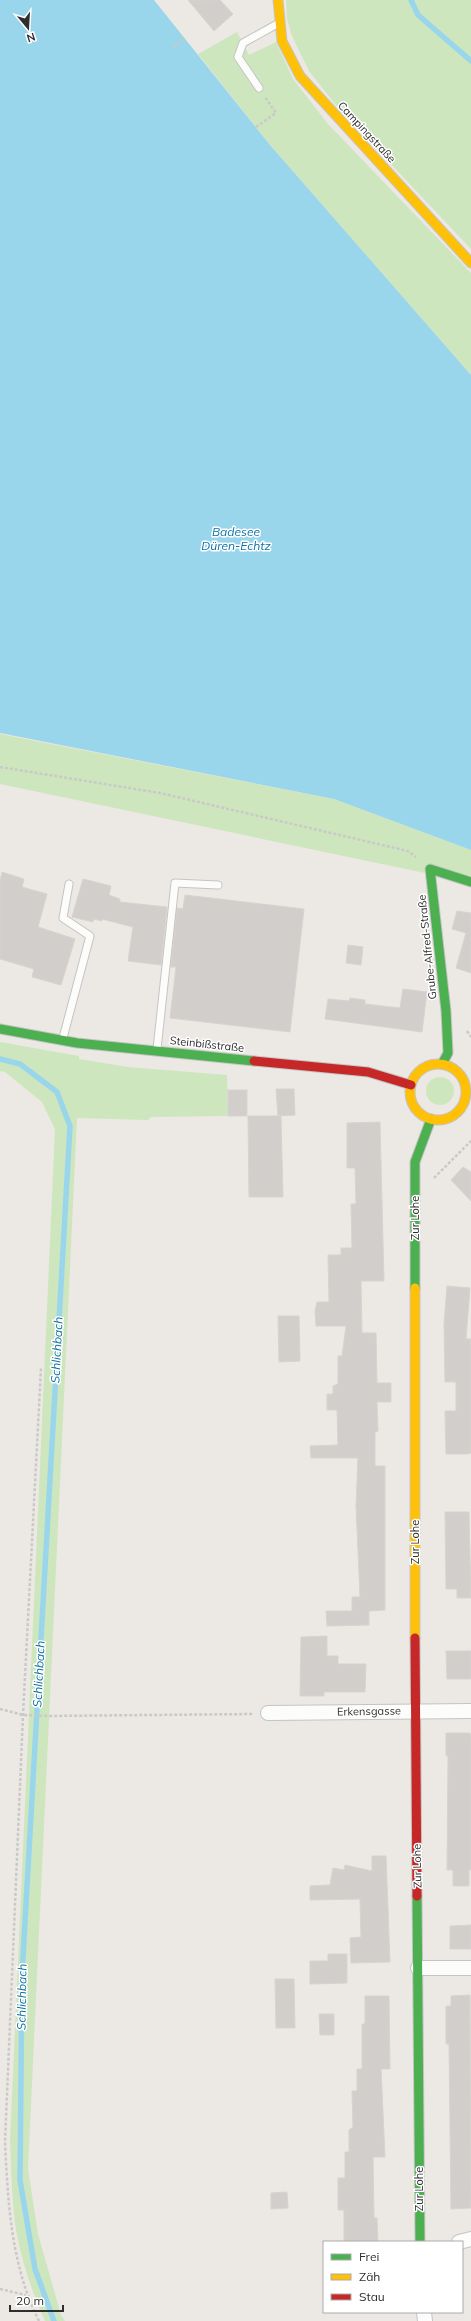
<svg xmlns="http://www.w3.org/2000/svg" width="471" height="2321" viewBox="0 0 471 2321" font-family="Mulish,sans-serif">
  <style>
    .green { fill: #cee6be }
    .water { fill: #99d6ec }
    .lines { fill: none; stroke-linecap: round; stroke-linejoin: round }
    .stream { stroke: #99d6ec; stroke-width: 5.5 }
    .building { fill: #d1cecb; stroke: #d7d4d0 }
    .lane-casing { stroke: #c5c4c5; stroke-width: 9 }
    .street-casing { stroke: #c5c4c5; stroke-width: 16 }
    .fast-casing { stroke: #c5c4c5; stroke-width: 11 }
    .slow-casing { stroke: #c5c4c5; stroke-width: 11 }
    .jam-casing { stroke: #c5c4c5; stroke-width: 11 }
    .path { stroke: #c9c9c8; stroke-width: 2.5; stroke-dasharray: 3 2; stroke-linecap: butt }
    .lane { stroke: #fcfcfb; stroke-width: 7 }
    .street { stroke: #fcfcfb; stroke-width: 14 }
    .fast { stroke: #4caf50; stroke-width: 9 }
    .slow { stroke: #ffc107; stroke-width: 9 }
    .jam { stroke: #c62828; stroke-width: 9 }
    .labels { text-anchor: middle; stroke-width: 3; stroke-linejoin: round; paint-order: stroke }
    .street-label { font-size: 11px; fill: #2e2e2e; stroke: #fff }
    .water-label { font-size: 12px; font-style: italic; fill: #0d6fa3; stroke: #fff }
  </style>
  <rect width="100%" height="100%" fill="#ece8e4"/>
  <g class="green">
    <path d="M286,0h185v249l-132,-140 -30,-38 -17,-35 -5,-17z"/>
    <path d="M237,32l12,23 27,-13 17,37 35,45 143,149v102l-201,-230 -72,-91z"/>
    <path d="M0,734l334,65 137,51v26l-46,-3 -425,-89z"/>
    <path d="M0,1042l79,14v3l49,8 99,8 1,41 -77,1 -3,3 -71,-2 -49,1051 10,65 23,81 4,6h-20c-10,-23 -19,-47 -25,-72 -9,-35 -8,-73 -10,-108l45,-1012 -13,-27 -37,-30 -5,-1z"/>
    <circle cx="440" cy="1091" r="14"/>
  </g>
  <path class="water" d="M0,0h154l116,145 201,230v475l-137,-51 -334,-66z"/>
  <g class="lines">
    <g class="stream">
      <path d="M411,0l7,15 53,46"/>
      <path d="M0,1059l20,5 37,28 13,34 -48,849 -2,205 15,89 19,52"/>
    </g>
  </g>
  <g class="building">
    <path d="M188,0h32l13,14 -19,17z"/>
    <path d="M2,872l22,7 -2,8 25,7 -9,33 37,12 -14,46 -29,-8 2,-8 -34,-10v-78z"/>
    <path d="M83,879l28,7 -2,9 11,4v3l47,5 -6,58 -33,-4 5,-34 -31,-8v2l-8,-2 -1,3 -21,-5z"/>
    <path d="M185,895l119,14 -14,123 -120,-14 6,-51h-5l6,-59 6,1z"/>
    <path d="M457,911l14,2v60l-15,-5 10,-35 -14,-4z"/>
    <path d="M348,945l15,2 -2,18 -15,-2z"/>
    <path d="M403,989l24,3 -5,40 -97,-13 3,-20 21,2 1,-3 15,2v4l35,4z"/>
    <path d="M276,1089h18l1,26 -17,1z"/>
    <rect x="228" y="1090" width="19" height="26"/>
    <path d="M248,1116h33l2,81h-34z"/>
    <path d="M380,1122l4,159h-23l1,52h14l1,50h14v19h-14l1,29 -3,1v34h10v144l-16,1v14l-42,1 -1,-15h26v-14h8l-4,-91 2,-48h-47l-1,-12 28,-1 -1,-35h-10v-16h6v-8l5,-2v-28h4l4,-30h-30l-1,-15 2,-9h12l-1,-47h13v-7h11l-1,-44h5l-1,-36h-8v-45z"/>
    <path d="M463,1167l8,5v29l-20,-21z"/>
    <path d="M447,1286l23,2 -4,51h5v114l-3,1h-22l-1,-43h11v-29h-11l-1,-58z"/>
    <path d="M278,1316h21l1,45 -21,1z"/>
    <path d="M445,1512h24l2,86h-14v-9h-11z"/>
    <path d="M327,1636v20h11v8h28l-1,28h-41v4h-24l1,-59z"/>
    <path d="M446,1651h25v28h-24z"/>
    <path d="M446,1733h24l1,6v131h-2v16h-16v-16h-6l1,-114h-2z"/>
    <path d="M372,1856h14l4,106 -39,1 -1,-25 11,-1 -1,-38 -50,1v-14l20,-1 3,-17 11,2 1,-5 27,6z"/>
    <path d="M471,1925v24h-21v-23z"/>
    <path d="M328,1954h19v29l-37,1v-23h18z"/>
    <path d="M275,1979h19l1,49h-19z"/>
    <path d="M470,1995l1,213 -20,1 -2,-165h-3v-38h5v-10z"/>
    <path d="M365,1996h24l1,73h-9l4,88h-12l1,61h3l1,24h-34v-32h-6v-32h7v-26h4v-22l4,-3 -1,-36h5v-22h5v-45h3z"/>
    <path d="M319,2014h15v21h-14z"/>
    <path d="M287,2192l1,16 -17,1v-16z"/>
  </g>
  <g class="lines">
    <defs>
      <g id="lane">
        <path d="M259,88l-21,-31 5,-14 36,-20"/>
        <path d="M63,1038l27,-102 -27,-18 6,-34"/>
        <path d="M157,1049l18,-166 43,2"/>
      </g>
      <g id="street">
        <path d="M268,1713l203,-2"/>
        <path d="M418,1968h53"/>
        <path d="M459,2242l12,-3"/>
        <path d="M424,2312l1,9"/>
      </g>
      <g id="fast">
        <path d="M0,1029l77,14 177,18"/>
        <path d="M442,1064l6,-11 -2,-42 -16,-142 41,13"/>
        <path d="M415,1288v-126l16,-43"/>
        <path d="M417,1896l3,346"/>
      </g>
      <g id="slow">
        <path d="M278,0l4,41 18,35 171,187"/>
        <circle cx="438" cy="1092" r="28"/>
        <path d="M415,1288v350"/>
      </g>
      <g id="jam">
        <path d="M254,1061l114,11 43,13"/>
        <path d="M415,1638l2,258"/>
      </g>
    </defs>
    <use href="#lane" class="lane-casing"/>
    <use href="#street" class="street-casing"/>
    <use href="#fast" class="fast-casing"/>
    <use href="#slow" class="slow-casing"/>
    <use href="#jam" class="jam-casing"/>
    <g class="path">
      <path d="M174,47l11,-9"/>
      <path d="M256,127l20,-14 -11,-16"/>
      <path d="M0,767l160,26 248,58 8,6"/>
      <path d="M467,1031l4,6"/>
      <path d="M434,1178l37,-37"/>
      <path d="M0,1709l23,6 25,1 205,-2"/>
      <path d="M0,2289l26,6"/>
      <path d="M39,2321c-28,-56 -31,-117 -34,-179l18,-427 18,-347"/>
    </g>
    <use href="#lane" class="lane"/>
    <use href="#street" class="street"/>
    <use href="#fast" class="fast"/>
    <use href="#slow" class="slow"/>
    <use href="#jam" class="jam"/>
  </g>
  <g class="labels">
    <g class="street-label">
      <text transform="translate(367 132) rotate(47)" y="4">Campingstraße</text>
      <text transform="translate(427 947) rotate(-96)" y="4">Grube-Alfred-Straße</text>
      <text transform="translate(207 1044) rotate(6)" y="4">Steinbißstraße</text>
      <text transform="translate(415 1218) rotate(-90)" y="4">Zur Lohe</text>
      <text transform="translate(415 1542) rotate(-90)" y="4">Zur Lohe</text>
      <text transform="translate(369 1711) rotate(-1)" y="4">Erkensgasse</text>
      <text transform="translate(417 1866) rotate(-91)" y="4">Zur Lohe</text>
      <text transform="translate(419 2189) rotate(-90)" y="4">Zur Lohe</text>
    </g>
    <g class="water-label">
      <text x="236" y="536">Badesee<tspan x="236" dy="14">Düren-Echtz</tspan></text>
      <text transform="translate(57 1350) rotate(-87)" y="4">Schlichbach</text>
      <text transform="translate(39 1674) rotate(-87)" y="4">Schlichbach</text>
      <text transform="translate(22 1997) rotate(-89)" y="4">Schlichbach</text>
    </g>
  </g>
  <rect x="323" y="2241" width="140" height="72" fill="#ffffff" stroke="#ababab"/>
  <rect x="331" y="2254" width="20" height="6" fill="#4caf50" stroke="#ababab"/>
  <text x="359" y="2261" font-size="12" fill="#2e2e2e">Frei</text>
  <rect x="331" y="2274" width="20" height="6" fill="#ffc107" stroke="#ababab"/>
  <text x="359" y="2281" font-size="12" fill="#2e2e2e">Zäh</text>
  <rect x="331" y="2294" width="20" height="6" fill="#c62828" stroke="#ababab"/>
  <text x="359" y="2301" font-size="12" fill="#2e2e2e">Stau</text>
  <g transform="translate(28 28) rotate(162)" stroke="#ffffff" stroke-width="3" paint-order="stroke">
  <path d="M0-3L7 15L0 10L-7 15Z" fill="#2e2e2e"/>
  <text y="-6" font-size="11" font-weight="bold" text-anchor="middle" fill="#2e2e2e">N</text>
  </g>
  <path d="M10 2305v6h53v-6" fill="none" stroke="#2e2e2e" stroke-width="2"/>
  <text x="16" y="2305" font-size="12" fill="#2e2e2e" stroke="#ffffff" stroke-width="3" paint-order="stroke">20 m</text>
</svg>
